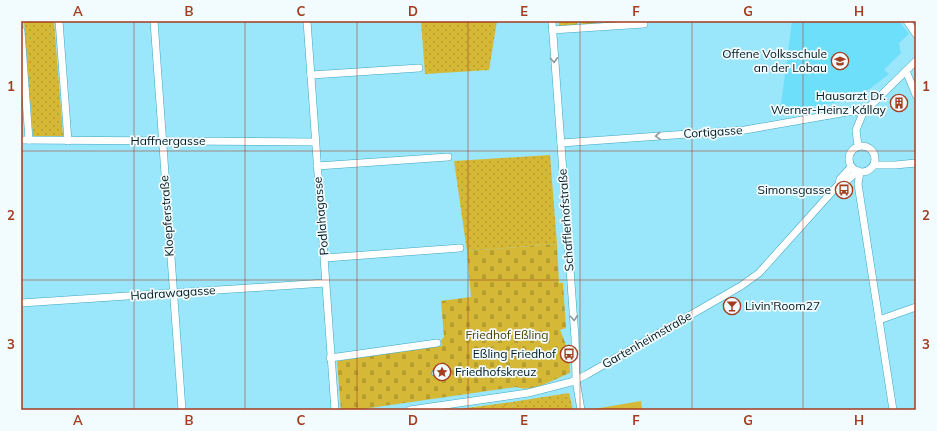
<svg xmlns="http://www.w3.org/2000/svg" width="937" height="431" viewBox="0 0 937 431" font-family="Mulish,sans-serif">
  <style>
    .built { fill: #6edffb }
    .grass { fill: url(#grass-dots) }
    .cemetery { fill: url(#cemetery-stones) }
    .garden { fill: url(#garden-furrows) }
    .pitch { fill: #d5b836 }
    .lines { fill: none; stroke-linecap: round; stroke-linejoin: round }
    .pedestrian-casing { stroke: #3ea6be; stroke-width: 7 }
    .minor-casing { stroke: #3ea6be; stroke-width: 8 }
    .pedestrian { stroke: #fff; stroke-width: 5.5 }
    .minor { stroke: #fff; stroke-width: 7 }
    .oneway { stroke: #8c989b }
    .grid { fill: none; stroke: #a43c1f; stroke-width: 1; stroke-opacity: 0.55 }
    .labels { text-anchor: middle; stroke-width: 3.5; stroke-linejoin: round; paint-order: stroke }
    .poi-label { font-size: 12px; fill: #001921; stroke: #f2fbfd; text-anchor: end }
    .street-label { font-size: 12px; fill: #001921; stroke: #f2fbfd }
    .park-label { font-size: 12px; fill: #4c3f00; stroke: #f2fbfd }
    .neatline { fill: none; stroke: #a43c1f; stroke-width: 1.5 }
    .grid-label { font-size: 13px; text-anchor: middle; font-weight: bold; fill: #a43c1f }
  </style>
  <defs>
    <pattern id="grass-dots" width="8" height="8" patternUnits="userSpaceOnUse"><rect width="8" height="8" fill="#d5b836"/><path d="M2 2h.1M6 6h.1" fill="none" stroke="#b59e2f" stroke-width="1.8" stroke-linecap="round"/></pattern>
    <pattern id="cemetery-stones" width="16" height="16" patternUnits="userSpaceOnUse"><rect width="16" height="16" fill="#d5b836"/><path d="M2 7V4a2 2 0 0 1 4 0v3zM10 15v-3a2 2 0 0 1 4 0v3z" fill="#b59e2f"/></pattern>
    <pattern id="garden-furrows" width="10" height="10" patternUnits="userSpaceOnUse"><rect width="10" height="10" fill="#d5b836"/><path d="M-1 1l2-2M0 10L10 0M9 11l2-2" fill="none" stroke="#b59e2f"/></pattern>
  </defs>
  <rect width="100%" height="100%" fill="#9ae6fa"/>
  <path class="built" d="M792,21h107l10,13 -10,9 2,10 -17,17 5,4 -18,14 -26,13 -65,11z"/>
  <g class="grass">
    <path d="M24,21h30l9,115h-30z"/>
    <path d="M421,21h76l-8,49 -64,4z"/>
    <path d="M550,155l7,89 -90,7 -13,-90z"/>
    <path d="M569,393l4,17h-60l-1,-8z"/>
  </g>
  <path class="cemetery" d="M557,244l2,39h4l3,45 -6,2 9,22 1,21c-15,6 -38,20 -54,14l-160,23h-15l-4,-49 105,-15 -1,-6 3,-3 -3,-36 30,-4 -4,-46z"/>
  <g class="garden">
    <path d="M559,21h36v4l-13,1 -1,-5 -4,1v4l-18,1z"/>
    <path d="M512,402l1,8 -54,-1z"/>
  </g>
  <path class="pitch" d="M641,401l1,9h-54z"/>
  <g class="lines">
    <defs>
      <path id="pedestrian" d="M435,373l5,1 8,-3"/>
      <g id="minor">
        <path d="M59,21l9,120"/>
        <path d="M154,21l28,389"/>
        <path d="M307,21l28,389"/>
        <path d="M552,21l23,317 1,42 5,30"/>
        <path d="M907,21l9,13"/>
        <path d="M552,30l92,-6"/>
        <path d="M21,31l8,109"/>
        <path d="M906,71l10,24"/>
        <path d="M311,75l108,-7"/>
        <path d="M21,140l293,2"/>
        <path d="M561,143l184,-13 108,-19 10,2"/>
        <circle cx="862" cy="159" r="13"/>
        <path d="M858,146l-2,-16 7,-17 53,-52"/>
        <path d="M874,165h21l21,-2"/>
        <path d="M317,166l131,-9"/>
        <path d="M860,172l-2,12 35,226"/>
        <path d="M839,184l6,-2 13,-11"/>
        <path d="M325,258l135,-10"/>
        <path d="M21,303l304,-20"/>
        <path d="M879,320l37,-13"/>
        <path d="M330,358l107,-15"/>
        <path d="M410,410l118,-17 43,-11 15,-7 155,-89 18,-13 80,-89 1,-5 11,-12"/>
      </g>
    </defs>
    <use href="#pedestrian" class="pedestrian-casing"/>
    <use href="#minor" class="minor-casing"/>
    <use href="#pedestrian" class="pedestrian"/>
    <use href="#minor" class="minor"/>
  </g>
  <defs><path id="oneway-chevron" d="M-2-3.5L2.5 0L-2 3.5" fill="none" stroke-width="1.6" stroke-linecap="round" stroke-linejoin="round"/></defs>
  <g class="oneway">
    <use href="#oneway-chevron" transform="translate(554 60) rotate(86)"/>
    <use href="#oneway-chevron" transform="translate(658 136) rotate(176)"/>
    <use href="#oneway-chevron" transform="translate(574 318) rotate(86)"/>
  </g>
  <path class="grid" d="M134,21v389M245,21v389M357,21v389M468,21v389M580,21v389M692,21v389M803,21v389M21,151h895M21,280h895"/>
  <defs>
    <symbol id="school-ring" viewBox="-11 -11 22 22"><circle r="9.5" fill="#f2fbfd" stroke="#a43c1f" stroke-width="1.5"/><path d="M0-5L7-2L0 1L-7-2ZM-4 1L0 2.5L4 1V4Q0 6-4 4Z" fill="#a43c1f"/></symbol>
    <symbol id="building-ring" viewBox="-11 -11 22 22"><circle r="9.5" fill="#f2fbfd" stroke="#a43c1f" stroke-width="1.5"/><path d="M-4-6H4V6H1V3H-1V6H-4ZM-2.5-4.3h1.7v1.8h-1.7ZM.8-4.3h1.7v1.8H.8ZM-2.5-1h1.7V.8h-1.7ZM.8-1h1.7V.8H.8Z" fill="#a43c1f"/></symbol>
    <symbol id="bus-ring" viewBox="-11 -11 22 22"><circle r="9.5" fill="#f2fbfd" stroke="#a43c1f" stroke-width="1.5"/><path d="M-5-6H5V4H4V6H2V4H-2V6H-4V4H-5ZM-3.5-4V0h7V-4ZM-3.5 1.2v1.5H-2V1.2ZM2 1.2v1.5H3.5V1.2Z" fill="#a43c1f"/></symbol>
    <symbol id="bar-ring" viewBox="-11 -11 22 22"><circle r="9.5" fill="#f2fbfd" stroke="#a43c1f" stroke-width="1.5"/><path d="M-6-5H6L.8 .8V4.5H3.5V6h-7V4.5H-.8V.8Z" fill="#a43c1f"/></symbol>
    <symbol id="sight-ring" viewBox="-11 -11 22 22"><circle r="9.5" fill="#f2fbfd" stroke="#a43c1f" stroke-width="1.5"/><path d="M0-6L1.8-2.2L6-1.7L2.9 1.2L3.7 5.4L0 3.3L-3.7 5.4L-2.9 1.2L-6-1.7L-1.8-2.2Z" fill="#a43c1f"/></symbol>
  </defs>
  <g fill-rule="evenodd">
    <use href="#school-ring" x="830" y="51" width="20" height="20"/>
    <use href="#building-ring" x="889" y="93" width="20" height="20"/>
    <use href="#bus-ring" x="834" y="180" width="20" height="20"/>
    <use href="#bar-ring" x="722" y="296" width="20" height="20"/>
    <use href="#bus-ring" x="559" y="344" width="20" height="20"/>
    <use href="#sight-ring" x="432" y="362" width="20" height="20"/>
  </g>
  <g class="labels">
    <g class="poi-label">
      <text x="827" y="58">Offene Volksschule<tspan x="827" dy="14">an der Lobau</tspan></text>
      <text x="886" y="100">Hausarzt Dr.<tspan x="886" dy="14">Werner-Heinz Kállay</tspan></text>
      <text x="831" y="194">Simonsgasse</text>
      <text x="745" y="310" text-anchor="start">Livin'Room27</text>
      <text x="556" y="358">Eßling Friedhof</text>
      <text x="455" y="376" text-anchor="start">Friedhofskreuz</text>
    </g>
    <g class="street-label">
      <text transform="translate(713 132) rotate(-4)" y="4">Cortigasse</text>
      <text x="168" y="145">Haffnergasse</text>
      <text transform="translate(167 216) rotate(-94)" y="4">Kloepferstraße</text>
      <text transform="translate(321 216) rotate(-95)" y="4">Podlahagasse</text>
      <text transform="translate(566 220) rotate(-94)" y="4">Schafflerhofstraße</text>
      <text transform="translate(173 293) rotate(-4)" y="4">Hadrawagasse</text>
      <text transform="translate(647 340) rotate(-30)" y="4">Gartenheimstraße</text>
    </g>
    <g class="park-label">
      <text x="507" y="339">Friedhof Eßling</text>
    </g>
  </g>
  <rect width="937" height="431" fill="none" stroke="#f2fbfd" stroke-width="44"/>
  <rect x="22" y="22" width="893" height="387" class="neatline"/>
  <g class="grid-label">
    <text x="78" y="16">A</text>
    <text x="189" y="16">B</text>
    <text x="301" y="16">C</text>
    <text x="413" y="16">D</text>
    <text x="524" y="16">E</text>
    <text x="636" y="16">F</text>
    <text x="748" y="16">G</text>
    <text x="859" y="16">H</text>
    <text x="11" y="91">1</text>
    <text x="926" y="91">1</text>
    <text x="11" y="220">2</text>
    <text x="926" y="220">2</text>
    <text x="11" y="349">3</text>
    <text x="926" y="349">3</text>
    <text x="78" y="425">A</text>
    <text x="189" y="425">B</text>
    <text x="301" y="425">C</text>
    <text x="413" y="425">D</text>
    <text x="524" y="425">E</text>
    <text x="636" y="425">F</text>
    <text x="748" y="425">G</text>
    <text x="859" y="425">H</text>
  </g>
</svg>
